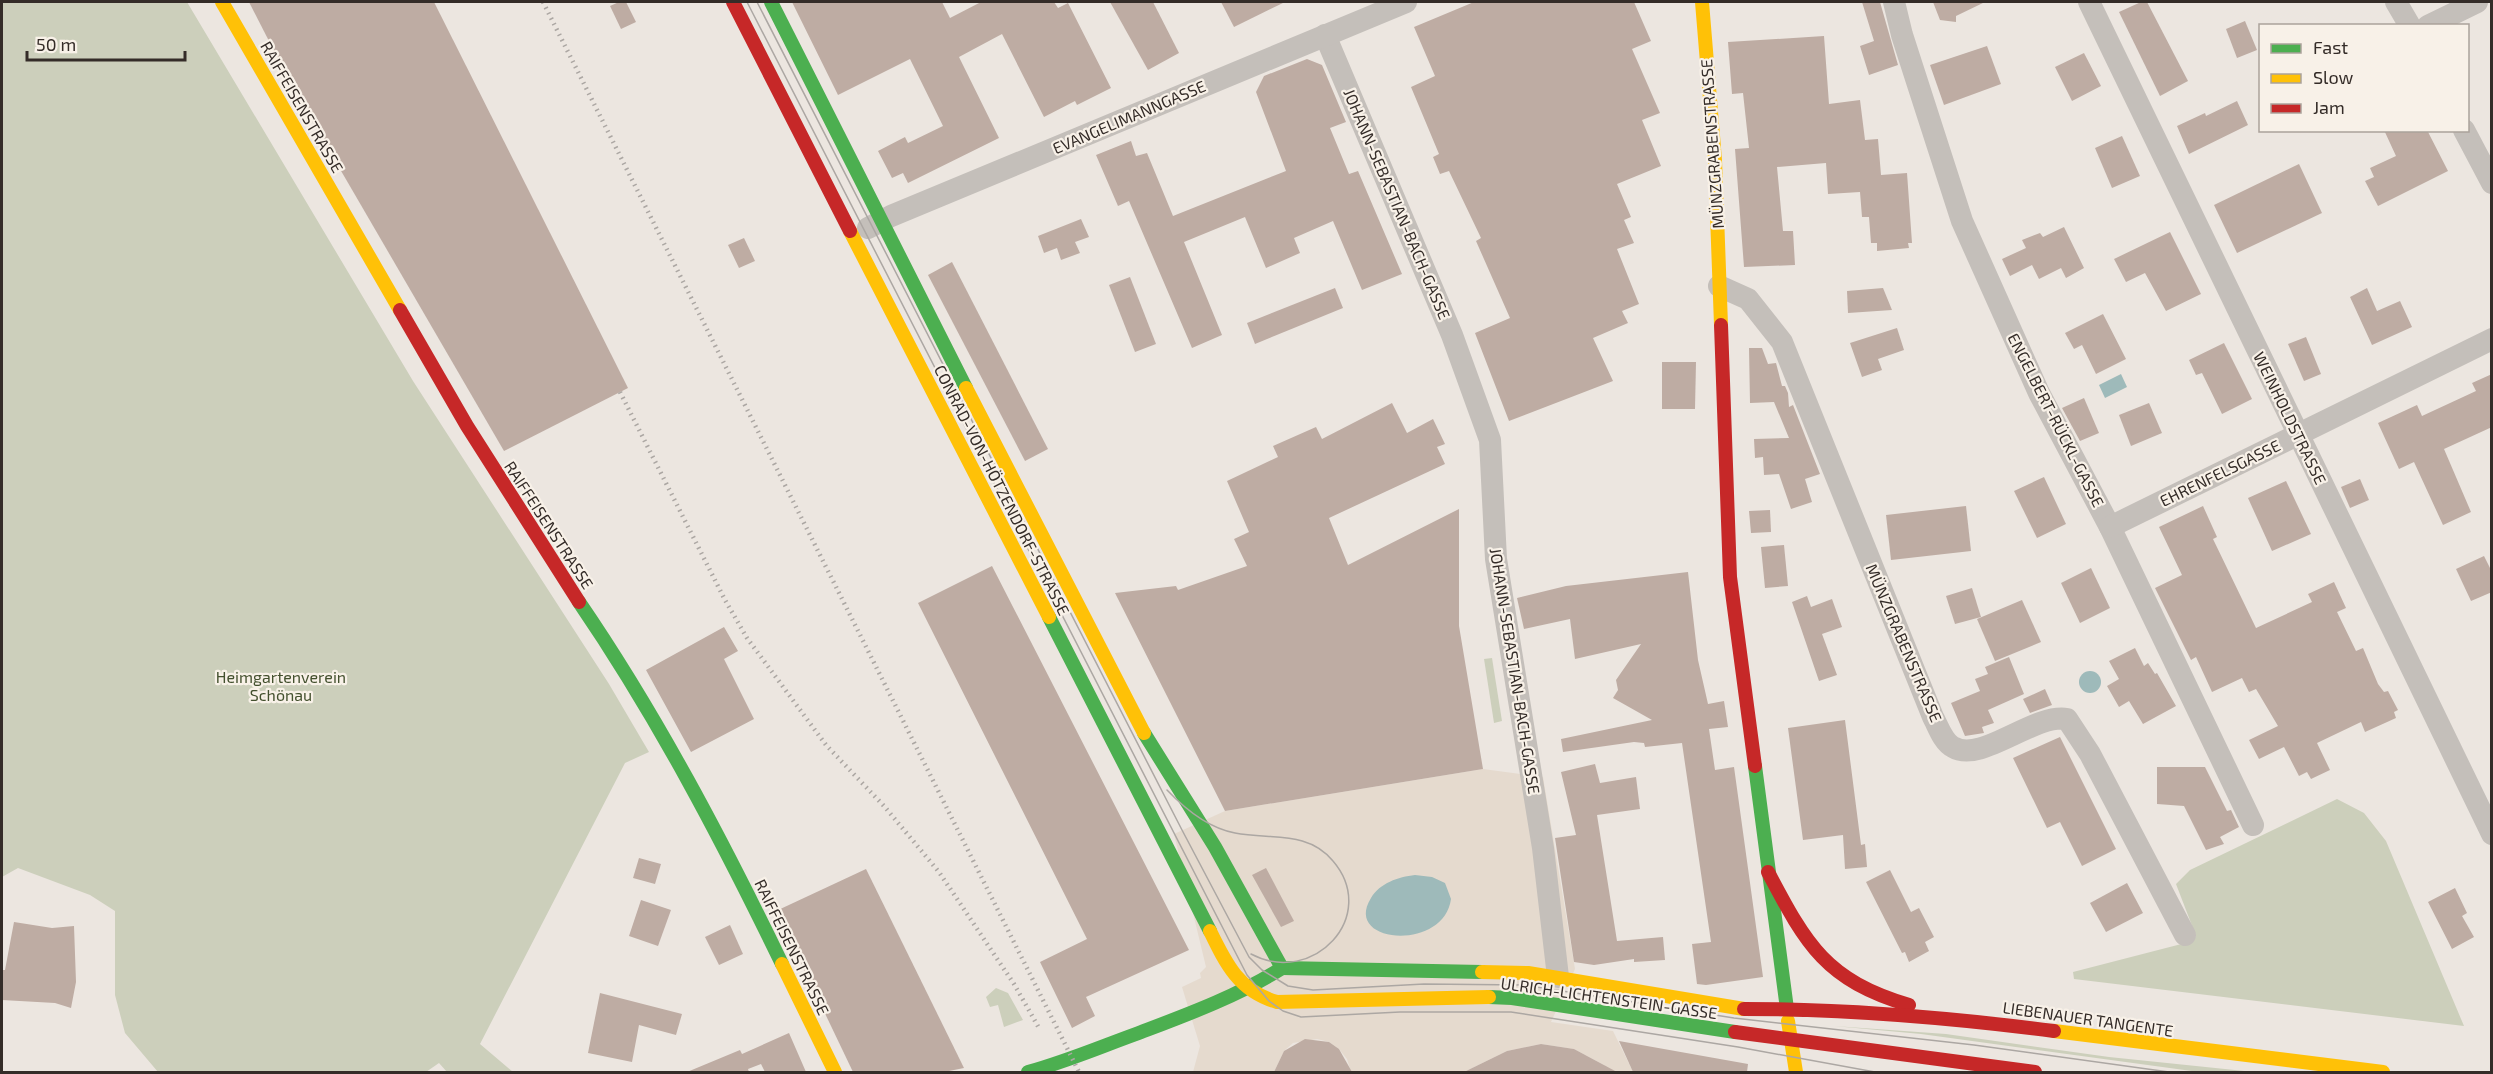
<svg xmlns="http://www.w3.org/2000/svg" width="2493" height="1074" viewBox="0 0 2493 1074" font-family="'Exo 2',sans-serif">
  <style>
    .green { fill: #cccfbb }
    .plaza { fill: #e5dace }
    .water { fill: #9ebaba }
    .building { fill: #beaca3 }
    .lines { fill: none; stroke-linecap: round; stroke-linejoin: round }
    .street { stroke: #c4bfba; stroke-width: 22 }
    .fast { stroke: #4caf50; stroke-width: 14 }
    .slow { stroke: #ffc107; stroke-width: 14 }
    .jam { stroke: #c62828; stroke-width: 14 }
    .tram { stroke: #aca7a3; stroke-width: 1.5 }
    .rail { stroke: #aca7a3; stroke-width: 4.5; stroke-dasharray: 1.5 4.5; stroke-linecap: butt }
    .labels { text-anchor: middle; stroke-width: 4.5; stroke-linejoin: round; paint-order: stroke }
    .street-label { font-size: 16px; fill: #342c28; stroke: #f8f1e8 }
    .park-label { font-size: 16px; fill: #43502e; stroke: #f8f1e8 }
  </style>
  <rect width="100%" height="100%" fill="#ece6e0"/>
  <g class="green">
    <path d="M2,2h185l226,379 196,303 40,68 -24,11 -145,281 33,28h-66l-8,-9 -13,9h-268l-33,-39 -10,-38v-84l-25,-16 -72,-27 -16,9z"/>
    <path d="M1492,658l10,63 -8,2 -10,-64z"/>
    <path d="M2337,799l27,14 22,28 78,185 -390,-47 -1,-7 120,-31 3,-5 -20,-52 14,-14z"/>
    <path d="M996,988l12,5 15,27 -19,7 -6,-22 -8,2 -4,-10z"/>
    <path d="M1834,1026l112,8 163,23 145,15h-55l-278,-38z"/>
  </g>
  <path class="plaza" d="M1483,769l60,8 32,192 -24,53 62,9 20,41h-23l-6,-7 -30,-16 -33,-5 -34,7 -43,21h-113l-4,-13 -8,-10 -10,-7 -12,-3 -24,4 -9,8 -10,21h-81l7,-26 -18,-59 19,-9 -1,-5 6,-6 -32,-133 51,-23z"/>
  <g class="water">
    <path d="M2121,374l6,13 -22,11 -6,-13z"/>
    <circle cx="2090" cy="682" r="11"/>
    <path d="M1415,875l17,2 13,6 6,16c-7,53 -109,45 -80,-1 9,-15 27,-21 44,-23z"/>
  </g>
  <g class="building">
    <path d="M249,2h185l194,386 -124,63 -210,-361z"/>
    <path d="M619,2h7l10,20 -15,7 -11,-23z"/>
    <path d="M792,2h150l8,16 31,-16h73l4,6 10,-5 43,85 -34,17 -2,-4 -31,16 -42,-83 -43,23 40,81 -91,45 -5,-10 -11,5 -14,-27 27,-14 3,6 35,-17 -33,-67 -72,36z"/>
    <path d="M1110,2h43l26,51 -31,17z"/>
    <path d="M1221,2h64l-51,25z"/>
    <path d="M1474,2h160l17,39 -19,8 28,64 -18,7 19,46 -44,18 14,33 -7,3 10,23 -17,6 22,55 -17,7 6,12 -35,15 20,43 -104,40 -34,-88 35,-15 -34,-77 5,-3 -32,-67 -9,3 -7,-17 6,-3 -28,-67 24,-11 -21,-49z"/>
    <path d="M1862,2h18l18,63 -29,10 -9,-29 14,-5z"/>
    <path d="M1933,2h52l-29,14v6l-16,-2z"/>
    <path d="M2141,2h6l41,79 -28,15 -41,-84z"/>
    <path d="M2245,21l12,29 -20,8 -11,-29z"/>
    <path d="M1824,36l5,68 31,-4 5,40 13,-1 3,36 26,-2 5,70h-4l1,5 -32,3v-8h-6l-2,-26h-7l-2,-25 -32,2 -2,-31 -49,4 6,64h10l2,34 -51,2 -9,-118 14,-1 -6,-55 -11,1 -4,-52z"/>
    <path d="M1987,46l14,38 -57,21 -14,-40z"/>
    <path d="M2084,53l17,33 -29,15 -17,-34z"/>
    <path d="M1307,59l15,6 24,57 -16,6 19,46 9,-3 44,103 -40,16 -29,-69 -39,17 6,15 -34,15 -21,-51 -61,25 38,93 -30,13 -63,-147 -11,5 -22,-51 35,-14 5,15 11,-3 26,63 113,-45 -30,-79 8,-16z"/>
    <path d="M2237,101l11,24 -59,29 -12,-28 28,-13 1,3z"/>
    <path d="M2384,130h43l21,41 -70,35 -13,-25 9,-4 -4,-9 26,-12z"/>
    <path d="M2122,136l18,40 -28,12 -17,-40z"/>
    <path d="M2299,164l23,49 -85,40 -23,-48z"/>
    <path d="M1081,219l8,18 -14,5 5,11 -19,7 -4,-12 -13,5 -6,-17z"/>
    <path d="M2064,227l20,41 -18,10 -5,-10 -22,11 -7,-14 -22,11 -8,-17 24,-11 -4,-8 18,-7 3,4z"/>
    <path d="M2170,232l31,62 -35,17 -21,-38 -19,9 -12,-23z"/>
    <path d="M744,238l11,23 -16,7 -11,-23z"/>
    <path d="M952,262l96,187 -23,12 -97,-186z"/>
    <path d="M1130,277l26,67 -21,8 -26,-67z"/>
    <path d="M1335,288l8,20 -88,36 -8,-21z"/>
    <path d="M1883,288l9,22 -44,3 -1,-22z"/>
    <path d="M2367,288l10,23 23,-10 12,26 -40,18 -22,-48z"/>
    <path d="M2103,314l23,45 -30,15 -14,-29 -8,4 -9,-16z"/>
    <path d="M1897,328l7,22 -26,9 4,11 -20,7 -12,-34z"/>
    <path d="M2306,337l15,37 -17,7 -16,-37z"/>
    <path d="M2224,343l28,56 -30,15 -20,-41 -6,2 -7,-15z"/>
    <path d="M1749,348h13l6,16 8,-1 6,23h3l3,7 1,14 4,-2 27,69 -15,5 7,23 -21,7 -12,-35 -15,1 -1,-18 -8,1 -1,-19 35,-1 -15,-36 -24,1z"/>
    <path d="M1662,362h34l-1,47h-33z"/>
    <path d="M2492,374v53l-48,22 27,63 -28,13 -29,-63 -15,7 -21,-46 39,-18 5,11 54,-25 -4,-8z"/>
    <path d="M2084,398l15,35 -19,8 -18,-33z"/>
    <path d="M1392,403l15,30 26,-14 12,25 -8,3 8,17 -116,54 19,47 111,-56v117l24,143 -258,42 -110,-218 61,-7 2,4 69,-24 -13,-27 15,-7 -22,-51 51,-24 -5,-11 43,-19 6,12z"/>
    <path d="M2149,403l13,30 -31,13 -12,-31z"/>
    <path d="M2044,477l22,47 -29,14 -23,-47z"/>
    <path d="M2360,479l9,21 -19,8 -9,-21z"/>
    <path d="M2286,481l25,53 -39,17 -24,-53z"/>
    <path d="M1966,506l5,45 -80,9 -5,-45z"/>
    <path d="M2203,506l14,31 -4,2 43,89 56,-26 -4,-8 26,-12 12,26 -9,4 19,39 7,-3 15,36 6,8 4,-1 10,19 -4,2 2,6 -31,14 -4,-10 -44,21 13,27 -19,9 -4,-7 -8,4 -15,-29 -25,12 -10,-19 29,-14 -22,-37 -7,3 -7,-14 -30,14 -16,-35 -5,3 -36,-72 27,-13 -23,-48z"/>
    <path d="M1770,510l1,22 -20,1 -2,-22z"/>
    <path d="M1784,545l4,41 -23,2 -4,-41z"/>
    <path d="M2484,556l8,16v20l-21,9 -15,-32z"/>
    <path d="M992,566l197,384 -103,47 9,19 -23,12 -32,-66 47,-23 -169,-336z"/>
    <path d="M2091,568l19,40 -30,15 -19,-40z"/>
    <path d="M1688,572l10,88 10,44 16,-3 4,26 -19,2 6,41 19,-3 29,210 -57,8 -9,-1 -5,-40 19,-2 -29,-199 -37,4 -1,-4 -10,-1 -71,10 -2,-13 91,-19 -39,-22 5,-8 -2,-10 25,-36 -66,15 -5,-40 -46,10 -7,-31 49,-12z"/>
    <path d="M1972,588l9,29 -26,7 -9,-28z"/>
    <path d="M1807,596l4,11 21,-8 10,28 -20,7 15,41 -18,6 -27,-79z"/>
    <path d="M2022,600l19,42 -46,19 -18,-42z"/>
    <path d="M724,627l14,24 -14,8 30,60 -63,33 -45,-82z"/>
    <path d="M2135,648l9,18 4,-3 7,11 2,-1 19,33 -33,18 -14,-23 -10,6 -12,-21 12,-7 -10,-18z"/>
    <path d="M2009,657l15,37 -36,16 6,13 -12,4 2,6 -19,3 -14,-33 29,-12 -5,-12 13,-5 -3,-7z"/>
    <path d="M2045,689l7,16 -22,8 -7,-14z"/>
    <path d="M1845,720l16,125 4,-1 2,23 -22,2 -2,-34 -40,5 -15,-112z"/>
    <path d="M2060,737l56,112 -34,17 -22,-44 -13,6 -34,-70z"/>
    <path d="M1595,764l5,19 36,-6 4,32 -43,6 20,126 46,-4 2,23 -31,2v-3l-40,6 -20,-3 -19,-124 21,-3 -15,-63z"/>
    <path d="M2157,767h48l22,44 4,-1 8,17 -19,10 4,7 -18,6 -22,-44 -27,-2z"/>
    <path d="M639,858l22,6 -6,20 -22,-6z"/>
    <path d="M1266,868l28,53 -13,6 -29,-52z"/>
    <path d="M866,869l98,199 -20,4h-91l-77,-161z"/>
    <path d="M1890,870l21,42 8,-4 15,29 -9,5 4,9 -20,11 -4,-10 -3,1 -36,-71z"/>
    <path d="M2127,883l16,30 -37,19 -16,-29z"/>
    <path d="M2455,888l12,25 -5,3 12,21 -22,12 -24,-47z"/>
    <path d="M641,900l30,10 -13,36 -29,-10z"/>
    <path d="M14,922l38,6 22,-2 2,56 -5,26 -16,-5 -53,-3v-30h3z"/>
    <path d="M730,925l13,29 -24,11 -14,-28z"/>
    <path d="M600,993l82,21 -6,21 -37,-10 -7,37 -44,-9z"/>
    <path d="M789,1033l17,39h-41l-4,-8 -13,5 1,3h-62l53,-22 2,4z"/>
    <path d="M1305,1039l24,3 10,7 13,23h-78l10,-21z"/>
    <path d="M1619,1041l129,23 -1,8h-114z"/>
    <path d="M1541,1044l33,5 43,23h-153l43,-21z"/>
  </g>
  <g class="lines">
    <g class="street">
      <path d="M1894,2l8,33 60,186 77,172 71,134 143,298"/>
      <path d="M2089,2l403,832"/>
      <path d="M2396,2l14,24"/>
      <path d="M2428,26l49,-24"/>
      <path d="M1325,35l127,300 38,105 6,119 47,289 15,129"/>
      <path d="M2464,130l28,53"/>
      <path d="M868,228l23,-12 515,-214"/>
      <path d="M1719,286l29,13 34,43 151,375c5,9 10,25 20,30 28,17 81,-34 114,-28l23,35 95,181"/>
      <path d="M2110,527l382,-188"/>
    </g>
    <g class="fast">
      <path d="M771,2l195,386"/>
      <path d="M579,602c78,114 143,238 203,362"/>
      <path d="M1049,617l161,314"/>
      <path d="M1144,733l71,114 67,121 200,4"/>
      <path d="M1755,766l32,243"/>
      <path d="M1489,997l23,1 223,34"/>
      <path d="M1028,1072c37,-10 72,-25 108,-38 50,-19 100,-37 146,-66"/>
    </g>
    <g class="slow">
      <path d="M222,2l178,308"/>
      <path d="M1702,2l13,158 6,165"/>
      <path d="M850,231l199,386"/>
      <path d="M966,388l178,345"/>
      <path d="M1210,931c16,33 29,60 67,71l212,-5"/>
      <path d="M782,964l53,108"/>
      <path d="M1482,972l46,1 216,36"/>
      <path d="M1788,1021l8,51"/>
      <path d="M2054,1031l329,41"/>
    </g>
    <g class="jam">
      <path d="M733,2l117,229"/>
      <path d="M400,310l67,116 112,176"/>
      <path d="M1721,325l9,252 25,189"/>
      <path d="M1768,872c39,74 58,108 141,133"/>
      <path d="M1744,1009c104,0 208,9 310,22"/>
      <path d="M1735,1032l300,40"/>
    </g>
    <g class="tram">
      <path d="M747,2l500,973 22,26 14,10 18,6 99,-5h111l227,35 137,25"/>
      <path d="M757,2l425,828 67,127 13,13 26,16 25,4 111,-6 100,1 210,33 240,27 195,27"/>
      <path d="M1167,790c19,20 41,38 68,43 35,7 73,-3 98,28 47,55 -20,126 -82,93"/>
    </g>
    <g class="rail">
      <path d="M543,2l536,1070"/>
      <path d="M620,392l105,208 22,38 79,107 58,61 55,66 75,112 25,44"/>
    </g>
  </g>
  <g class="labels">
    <g class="street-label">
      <text transform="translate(302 107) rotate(60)" y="6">RAIFFEISENSTRASSE</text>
      <text transform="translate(1129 117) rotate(-23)" y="6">EVANGELIMANNGASSE</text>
      <text transform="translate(1712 144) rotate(-94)" y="6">MÜNZGRABENSTRASSE</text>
      <text transform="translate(1397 204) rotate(67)" y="6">JOHANN-SEBASTIAN-BACH-GASSE</text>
      <text transform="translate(2290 418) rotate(64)" y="6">WEINHOLDSTRASSE</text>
      <text transform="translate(2056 420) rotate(63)" y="6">ENGELBERT-RÜCKL-GASSE</text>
      <text transform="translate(2220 473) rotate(-26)" y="6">EHRENFELSGASSE</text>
      <text transform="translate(1002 490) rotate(63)" y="6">CONRAD-VON-HÖTZENDORF-STRASSE</text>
      <text transform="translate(549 525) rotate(57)" y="6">RAIFFEISENSTRASSE</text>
      <text transform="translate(1904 643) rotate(67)" y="6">MÜNZGRABENSTRASSE</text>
      <text transform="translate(1515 671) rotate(81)" y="6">JOHANN-SEBASTIAN-BACH-GASSE</text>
      <text transform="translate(792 947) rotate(64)" y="6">RAIFFEISENSTRASSE</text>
      <text transform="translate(1609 998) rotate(8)" y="6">ULRICH-LICHTENSTEIN-GASSE</text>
      <text transform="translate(2088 1019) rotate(8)" y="6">LIEBENAUER TANGENTE</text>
    </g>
    <g class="park-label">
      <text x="281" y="683">Heimgartenverein<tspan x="281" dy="18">Schönau</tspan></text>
    </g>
  </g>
  <rect width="2493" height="1074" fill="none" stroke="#342c28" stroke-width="6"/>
  <rect x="2259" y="24" width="210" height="108" fill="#f8f1e8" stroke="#aaa29b" stroke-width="1.5"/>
  <rect x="2271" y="44" width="30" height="9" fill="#4caf50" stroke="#aaa29b" stroke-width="1.5"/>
  <text x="2313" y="54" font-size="18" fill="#342c28">Fast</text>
  <rect x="2271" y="74" width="30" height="9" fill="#ffc107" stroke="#aaa29b" stroke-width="1.5"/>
  <text x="2313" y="84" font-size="18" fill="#342c28">Slow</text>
  <rect x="2271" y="104" width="30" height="9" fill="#c62828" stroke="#aaa29b" stroke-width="1.5"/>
  <text x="2313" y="114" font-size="18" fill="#342c28">Jam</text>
  <path d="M27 51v9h158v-9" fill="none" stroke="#342c28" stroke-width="3"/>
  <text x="36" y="51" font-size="18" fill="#342c28" stroke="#f8f1e8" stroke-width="4.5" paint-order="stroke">50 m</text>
</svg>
